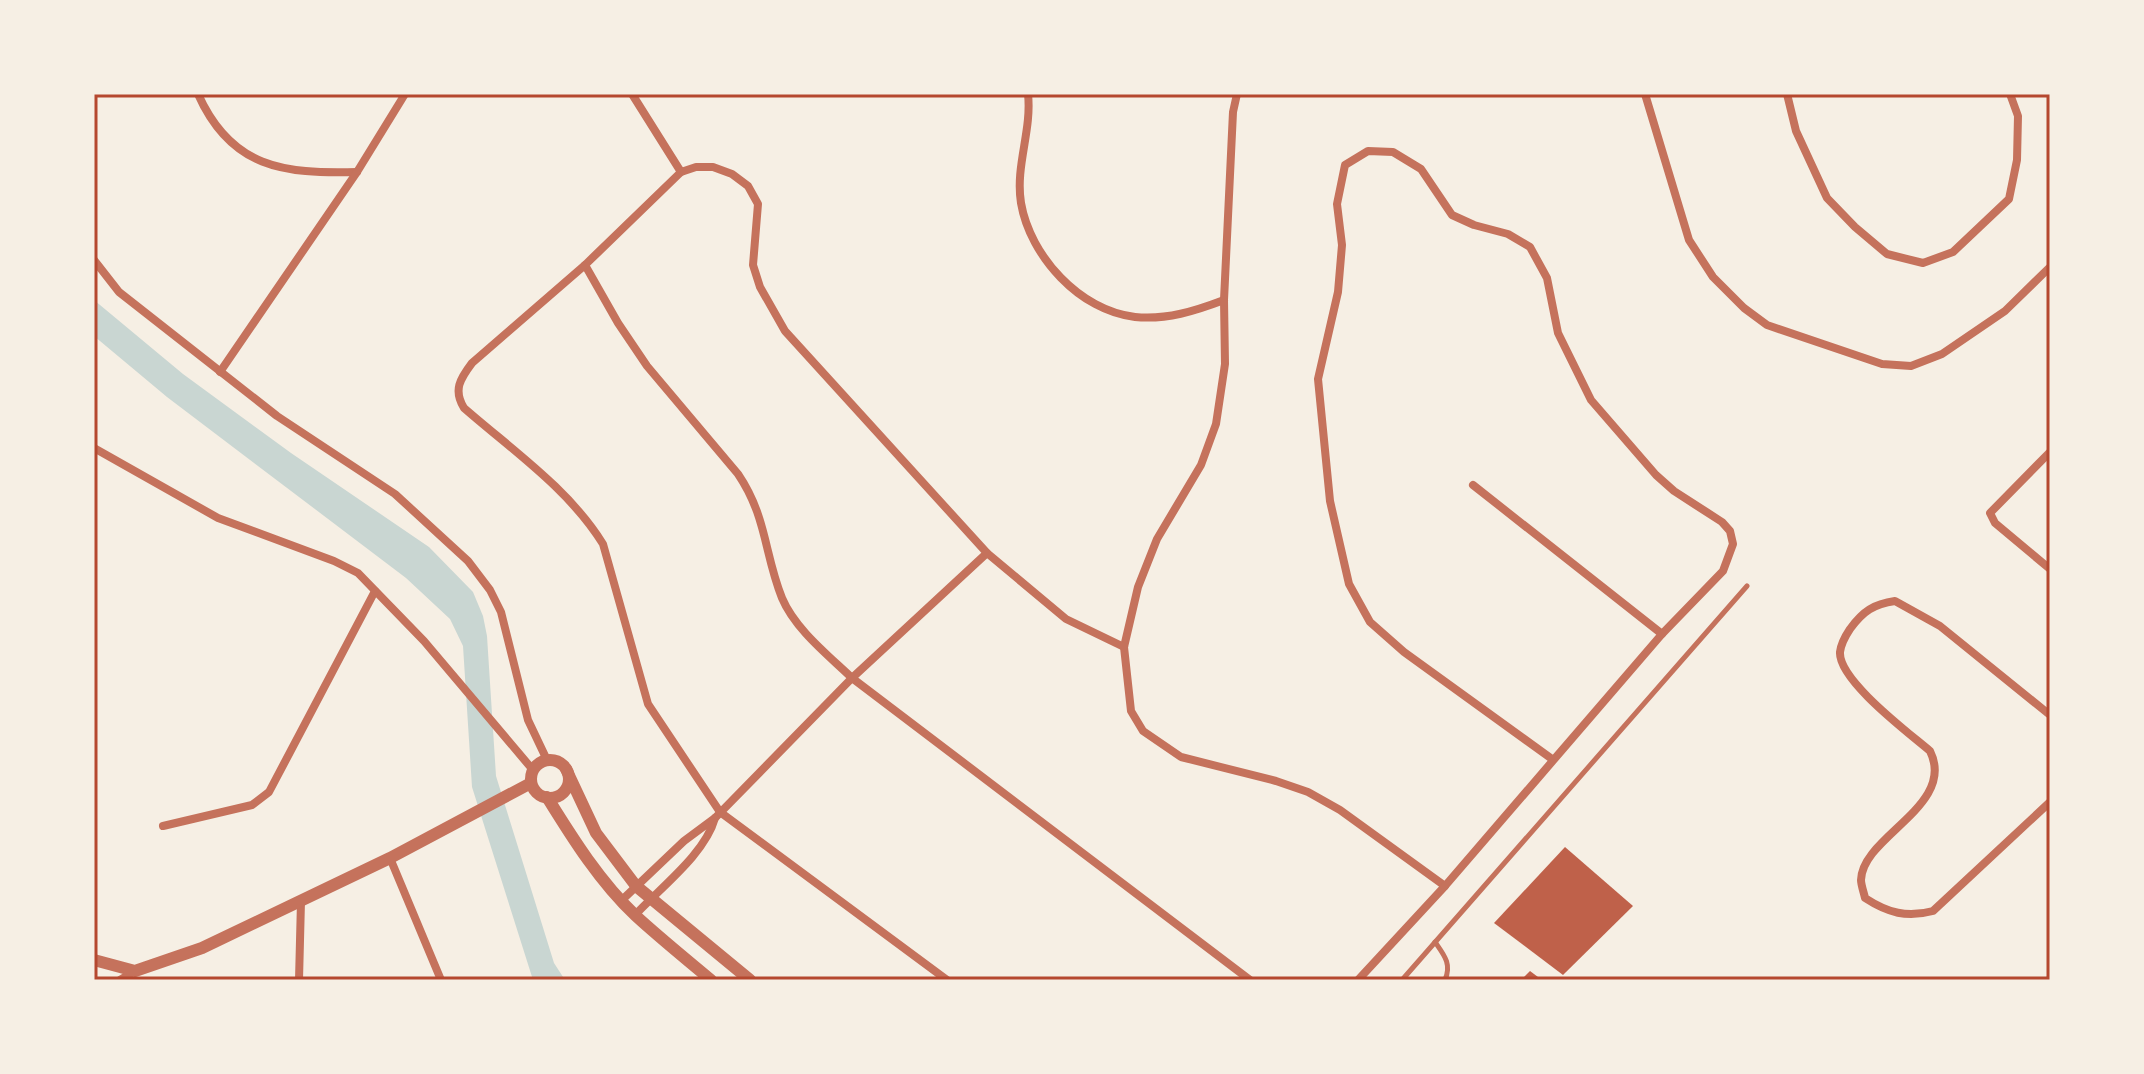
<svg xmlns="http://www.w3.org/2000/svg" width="2144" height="1074" viewBox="0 0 2144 1074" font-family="Quicksand,sans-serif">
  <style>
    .water { fill: #c9d6d2 }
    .building { fill: #bf614a }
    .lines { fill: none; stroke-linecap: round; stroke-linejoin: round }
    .service { stroke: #c5725c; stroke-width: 5 }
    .minor { stroke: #c5725c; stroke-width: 8 }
    .tertiary { stroke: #c5725c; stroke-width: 12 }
    .neatline { fill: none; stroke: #b5482f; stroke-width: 3 }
  </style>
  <rect width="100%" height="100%" fill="#f6efe4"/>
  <path class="water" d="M94,300l89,74 108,79 138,94 44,45 10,24 4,20 9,140 58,187 11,17h-32l-61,-193 -9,-141 -13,-27 -44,-41 -239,-181 -73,-61z"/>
  <g class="building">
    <path d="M1565,847l68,59 -70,69 -69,-52z"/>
    <path d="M1530,971l12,9h-21z"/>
  </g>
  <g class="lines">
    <g class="service">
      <path d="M1435,942c9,13 17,22 10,38"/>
      <path d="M1402,980l345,-394"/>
    </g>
    <g class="minor">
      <path d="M198,94c33,74 85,80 159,78"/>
      <path d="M632,94l49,78"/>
      <path d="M1028,94c4,37 -13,72 -7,109 9,53 59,108 114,114 32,3 60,-6 89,-17"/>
      <path d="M1237,94l-4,18 -9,188 1,64 -9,60 -15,41 -44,74 -19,48 -14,60 7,64 12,20 38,26 95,24 32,11 32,18 105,76"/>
      <path d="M1645,94l44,146 24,37 31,31 23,17 115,39 29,2 31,-12 63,-43 45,-44"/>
      <path d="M1787,94l9,37 31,67 28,29 32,27 36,9 30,-11 56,-53 8,-39 1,-44 -8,-22"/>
      <path d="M94,260l25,32 158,124 118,78 73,67 22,29 11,22 27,108 19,40"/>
      <path d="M585,265l33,58 29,43 91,108c29,43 26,79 44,124 13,31 46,57 70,80l398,302"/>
      <path d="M220,372l137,-200 48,-78"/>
      <path d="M94,448l124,70 116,43 24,12 66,68 109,129"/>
      <path d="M2050,452l-60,61 5,10 55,46"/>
      <path d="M1473,485l189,149"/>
      <path d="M2050,715l-110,-89 -45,-25c-21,3 -32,10 -45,28 -4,6 -9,15 -10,23 -2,28 69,81 90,99 27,55 -68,85 -69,129 0,5 3,13 4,18 23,15 42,20 68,13l117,-109"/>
      <path d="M163,826l89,-21 17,-13 106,-201"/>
      <path d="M390,858l51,122"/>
      <path d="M622,900l62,-59 31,-23 137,-140 135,-125"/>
      <path d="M635,915c26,-28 70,-61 80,-97"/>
      <path d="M120,980l15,-9"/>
      <path d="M299,980l2,-79"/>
      <path d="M947,980l-227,-168 -72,-108 -45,-160c-34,-55 -91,-94 -139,-136 -11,-18 -4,-29 8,-45l113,-98 96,-93 15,-5h17l19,7 16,12 10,18 -5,61 7,22 25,44 202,222 79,66 58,28"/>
      <path d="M1358,980l87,-94 217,-252 61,-63 10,-27 -3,-13 -8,-9 -48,-31 -18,-16 -65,-75 -33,-67 -11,-55 -17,-31 -22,-13 -34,-9 -22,-10 -31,-46 -28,-17 -25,-1 -23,14 -8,39 5,41 -4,47 -20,87 12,122 19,83 21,38 34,30 148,107"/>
      <path d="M2049,980l1,-1"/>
    </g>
    <g class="tertiary">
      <circle cx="550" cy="779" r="19"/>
      <path d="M566,769l30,64 40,53 114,94"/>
      <path d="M547,797c26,42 53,85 89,119 24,22 50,43 75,64"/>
      <path d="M94,960l41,11 67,-23 188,-90 141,-75"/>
    </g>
  </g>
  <rect width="2144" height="1074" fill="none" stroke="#f6efe4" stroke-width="192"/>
  <rect x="96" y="96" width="1952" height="882" class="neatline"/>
</svg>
